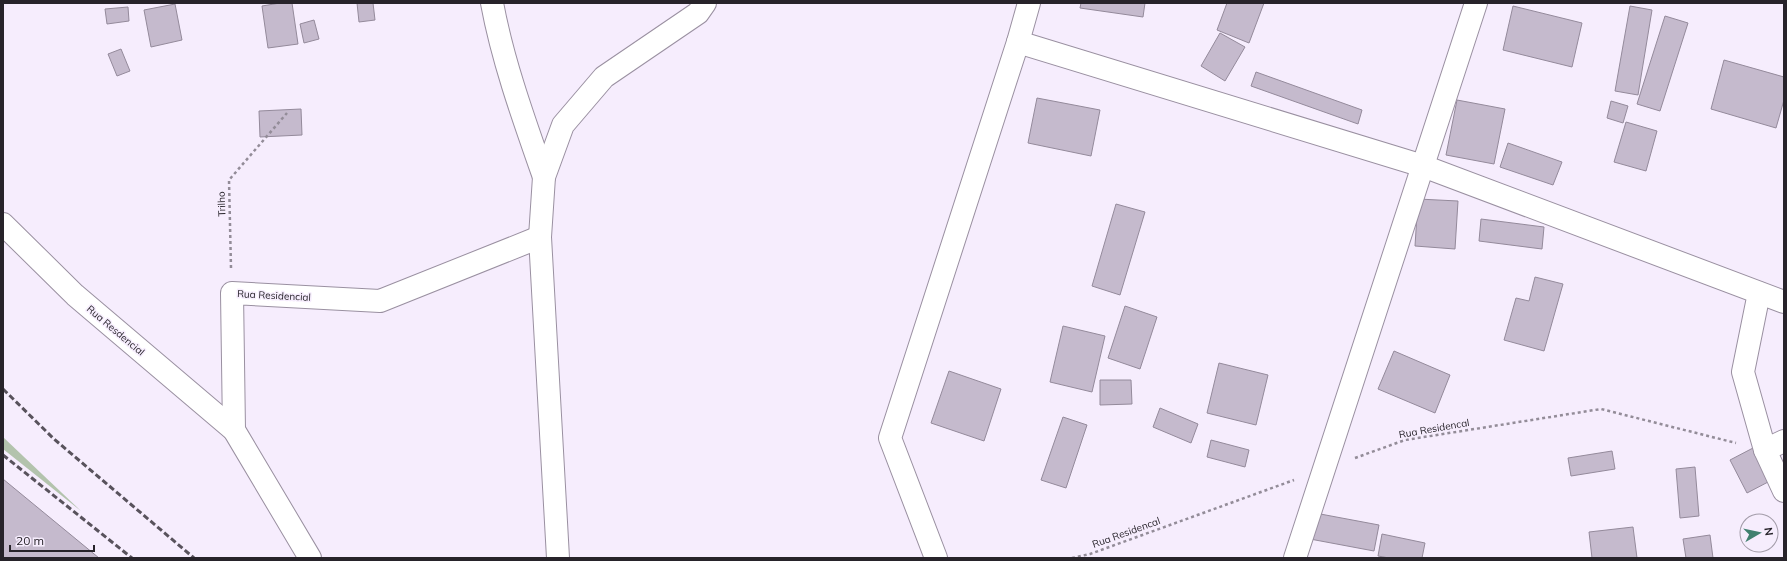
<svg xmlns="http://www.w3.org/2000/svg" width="1787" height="561" viewBox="0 0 1787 561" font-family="Mulish,sans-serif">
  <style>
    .green { fill: #b3c3ad }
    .building { fill: #c5bacd; stroke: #948a9b }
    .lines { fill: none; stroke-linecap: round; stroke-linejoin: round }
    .minor-casing { stroke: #9a90a1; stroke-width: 24 }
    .path { stroke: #938c98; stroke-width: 2.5; stroke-dasharray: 3 3; stroke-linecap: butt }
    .minor { stroke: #fff; stroke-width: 22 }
    .rail { stroke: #58525c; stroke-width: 3; stroke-dasharray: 6 3; stroke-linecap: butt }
    .labels { text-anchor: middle; stroke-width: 3; stroke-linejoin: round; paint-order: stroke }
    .street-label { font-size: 10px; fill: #27232a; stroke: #f6edfd }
  </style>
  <rect width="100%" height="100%" fill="#f6edfd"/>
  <path class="green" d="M3,437l78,74 -78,-62z"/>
  <g class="building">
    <path d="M280,3h12l6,41 -30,4 -6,-42z"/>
    <path d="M357,3h16l2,17 -16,2z"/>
    <path d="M1081,3h64l-2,14 -63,-9z"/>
    <path d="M1227,3h37l-15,40 -32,-13z"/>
    <path d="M175,4l7,36 -31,7 -7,-37z"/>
    <path d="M1513,6l69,17 -10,44 -69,-17z"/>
    <path d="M1630,6l22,4 -14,85 -23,-4z"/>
    <path d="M128,7l1,14 -22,3 -2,-15z"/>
    <path d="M1665,16l23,7 -28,88 -23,-7z"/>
    <path d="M314,20l5,19 -15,4 -4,-19z"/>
    <path d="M1220,33l25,14 -20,34 -24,-15z"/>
    <path d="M121,49l9,22 -13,5 -9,-22z"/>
    <path d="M1724,60l60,17v23l-8,28 -65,-19z"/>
    <path d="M1256,72l106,38 -4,14 -107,-38z"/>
    <path d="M1037,98l63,12 -9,46 -63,-13z"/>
    <path d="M1457,100l48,9 -11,55 -48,-9z"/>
    <path d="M1611,101l17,5 -5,17 -16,-5z"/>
    <path d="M301,109l1,26 -42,2 -1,-26z"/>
    <path d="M1626,122l31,9 -11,40 -32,-9z"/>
    <path d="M1508,143l54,19 -9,23 -53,-18z"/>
    <path d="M1418,199l40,2 -3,48 -40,-3z"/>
    <path d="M1116,204l29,8 -25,83 -28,-9z"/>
    <path d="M1481,219l63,8 -2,22 -63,-8z"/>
    <path d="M1535,277l28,7 -19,67 -40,-11 12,-42 13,3z"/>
    <path d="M1125,306l32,11 -17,52 -32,-11z"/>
    <path d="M1063,326l42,10 -13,56 -42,-10z"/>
    <path d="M1394,351l56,24 -15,38 -57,-24z"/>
    <path d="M1219,363l49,12 -12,50 -49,-12z"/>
    <path d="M949,371l52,18 -17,52 -53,-18z"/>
    <path d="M1100,380h31l1,24 -32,1z"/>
    <path d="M1160,408l38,16 -7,19 -38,-16z"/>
    <path d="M1063,417l24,8 -21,63 -25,-8z"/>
    <path d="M1211,440l38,10 -4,17 -38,-10z"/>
    <path d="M1753,448l17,33 -23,12 -17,-33z"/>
    <path d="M1612,451l3,18 -44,7 -3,-18z"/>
    <path d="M1695,467l4,49 -19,2 -4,-49z"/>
    <path d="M3,479l96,79h-96z"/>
    <path d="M1315,513l64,12 -5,26 -64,-12z"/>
    <path d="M1633,527l4,31h-45l-3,-26z"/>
    <path d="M1382,534l43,9 -3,15h-33l-11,-2z"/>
    <path d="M1710,535l3,23h-27l-3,-19z"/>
  </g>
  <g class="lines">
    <defs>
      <g id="minor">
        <path d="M492,3c11,59 32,117 52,174"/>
        <path d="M1029,3l-11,39 405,124 361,136"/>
        <path d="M3,224l72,71 159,135"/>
        <path d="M1759,293l-16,79 22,78 19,41"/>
        <path d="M1765,450l19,-9"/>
        <path d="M310,558l-76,-128 -2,-137 148,8 160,-64"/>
        <path d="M558,558l-18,-321 4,-60 19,-52 41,-48 94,-64 7,-10"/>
        <path d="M936,558l-46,-120 128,-396"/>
        <path d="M1295,558l181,-555"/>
      </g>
    </defs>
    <use href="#minor" class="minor-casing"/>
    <g class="path">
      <path d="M231,268l-2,-88 58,-67"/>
      <path d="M1355,458l50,-18 196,-31 135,34"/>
      <path d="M1072,558l18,-4 204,-74"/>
    </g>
    <use href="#minor" class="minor"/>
    <g class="rail">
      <path d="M3,389l51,50 140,119"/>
      <path d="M3,455l129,103"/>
    </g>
  </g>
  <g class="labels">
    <g class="street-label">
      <text transform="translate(221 204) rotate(-92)" y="4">Trilho</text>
      <text transform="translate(274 295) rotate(3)" y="4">Rua Residencial</text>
      <text transform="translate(116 330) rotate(40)" y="4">Rua Resdencial</text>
      <text transform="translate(1434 428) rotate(-10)" y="4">Rua Residencal</text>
      <text transform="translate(1126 532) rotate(-20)" y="4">Rua Residencal</text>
    </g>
  </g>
  <rect width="1787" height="561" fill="none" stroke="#27232a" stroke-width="8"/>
  <g transform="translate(1759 533) rotate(81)"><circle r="19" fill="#f6edfd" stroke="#a39ca9"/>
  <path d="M0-3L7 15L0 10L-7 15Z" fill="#40806f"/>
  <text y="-6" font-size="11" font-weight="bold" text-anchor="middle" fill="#27232a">N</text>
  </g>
  <path d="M10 545v6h84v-6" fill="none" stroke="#27232a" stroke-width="2"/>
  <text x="16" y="545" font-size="12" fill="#27232a" stroke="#f6edfd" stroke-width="3" paint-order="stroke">20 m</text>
</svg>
